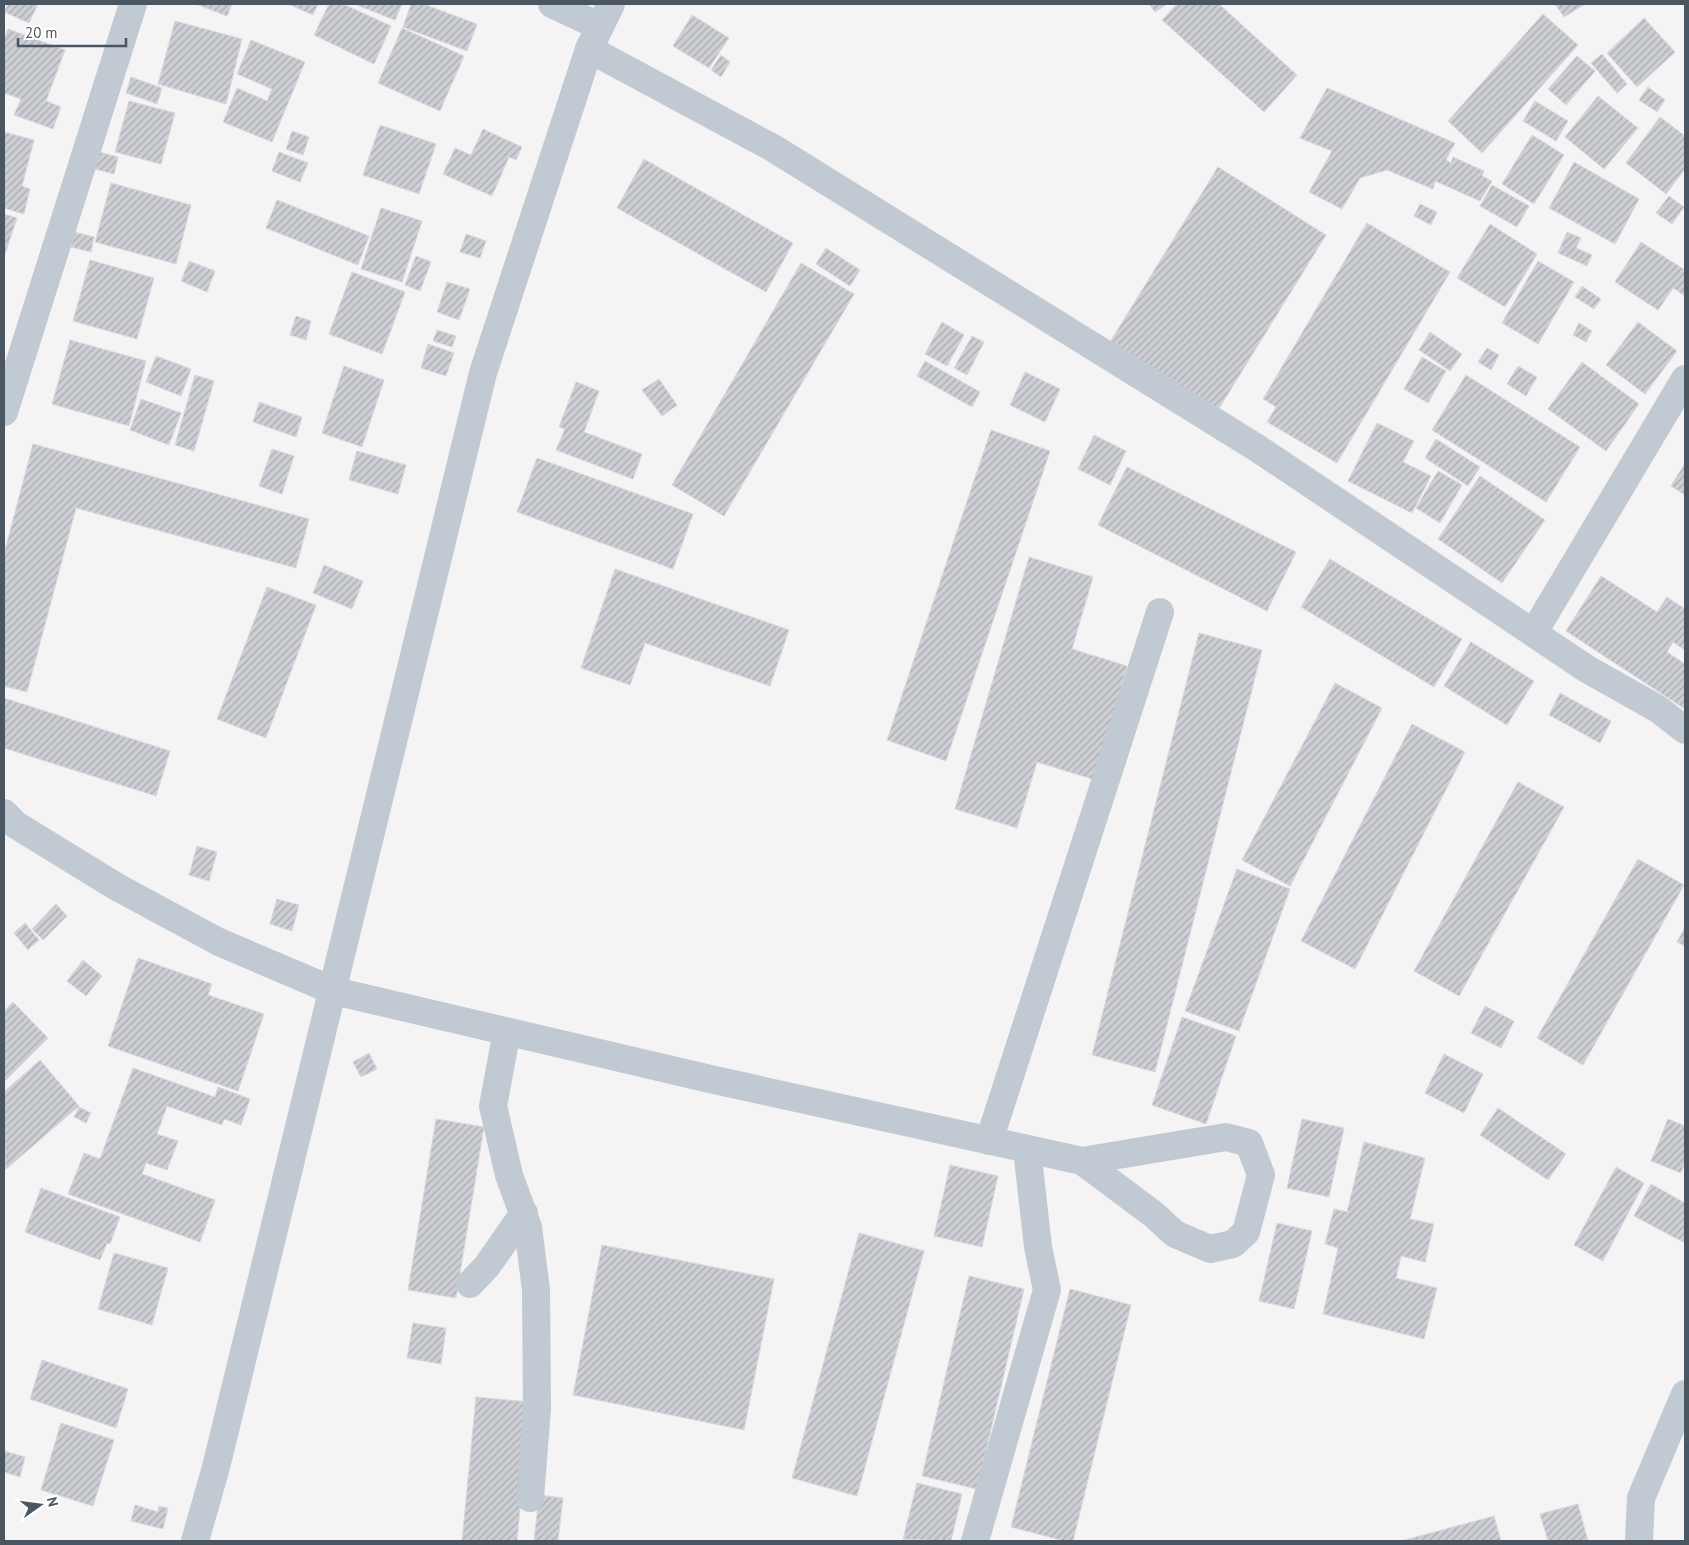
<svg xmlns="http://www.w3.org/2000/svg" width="1689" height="1545" viewBox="0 0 1689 1545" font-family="'PT Sans',sans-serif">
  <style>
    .building { fill: url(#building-hatch); stroke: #d7d9de }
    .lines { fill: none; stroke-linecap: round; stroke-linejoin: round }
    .minor { stroke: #c1cad2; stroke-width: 28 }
  </style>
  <defs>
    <pattern id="building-hatch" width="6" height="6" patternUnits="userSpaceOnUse" patternTransform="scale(1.25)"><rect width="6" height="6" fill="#cdcfd5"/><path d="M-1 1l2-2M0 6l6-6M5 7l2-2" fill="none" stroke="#a8abb0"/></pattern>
  </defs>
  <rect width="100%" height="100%" fill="#f5f3f3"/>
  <g class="building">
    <path d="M8,4h30l-9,19 -25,-11z"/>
    <path d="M196,4h36l-5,12z"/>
    <path d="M288,4h30l-5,11z"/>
    <path d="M329,4h14l48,22 -17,38 -60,-29z"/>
    <path d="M354,4h48l-7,16z"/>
    <path d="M411,4h12l54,20 -10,27 -64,-24z"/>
    <path d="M1149,4h18l-12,8z"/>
    <path d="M1177,4h42l78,71 -33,37 -102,-92z"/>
    <path d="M1555,4h30l-21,13z"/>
    <path d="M1543,14l35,31 -96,108 -34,-32z"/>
    <path d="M692,15l37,23 -20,30 -36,-22z"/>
    <path d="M1644,18l31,34 -38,35 -30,-34z"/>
    <path d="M175,21l67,18 -16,65 -68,-20z"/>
    <path d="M402,28l62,28 -24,55 -62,-28z"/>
    <path d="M8,29l57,21 -19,51 15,6 -8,22 -39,-14 7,-16 -17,-6v-54z"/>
    <path d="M251,40l54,22 -33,80 -49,-20 14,-34 30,13 5,-12 -35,-15z"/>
    <path d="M1602,54l25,30 -10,9 -26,-30z"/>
    <path d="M721,55l9,7 -9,15 -10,-7z"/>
    <path d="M1577,56l18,15 -29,34 -18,-16z"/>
    <path d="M131,77l31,11 -5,16 -31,-11z"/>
    <path d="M1648,87l17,13 -8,12 -18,-12z"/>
    <path d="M1327,88l128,55 -9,17 5,3 2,-6 31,14 -2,5 10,5 -12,20 -45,-20 -2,8 -46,-19 -27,8 -18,31 -33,-17 23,-41 -32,-13z"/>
    <path d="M1598,96l40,32 -34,41 -39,-32z"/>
    <path d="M129,101l46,12 -14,51 -46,-12z"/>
    <path d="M1535,101l33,20 -12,20 -33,-20z"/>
    <path d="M1660,117l25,19v33l-19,25 -40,-31z"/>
    <path d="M380,125l56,19 -17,50 -56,-19z"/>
    <path d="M483,129l39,18 -6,13 -7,-3 -17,39 -49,-22 12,-26 16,7z"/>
    <path d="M292,131l17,6 -6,18 -17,-6z"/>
    <path d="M4,132l30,8 -12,46 8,3 -6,25 -20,-6z"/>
    <path d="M1532,135l32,20 -30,49 -32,-20z"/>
    <path d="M99,152l19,5 -4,17 -19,-5z"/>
    <path d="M279,152l29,11 -8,19 -28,-11z"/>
    <path d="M644,159l149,84 -27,49 -149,-84z"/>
    <path d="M1574,162l65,37 -24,45 -66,-36z"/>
    <path d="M1218,167l108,68 -108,175 -108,-68z"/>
    <path d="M111,183l80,22 -15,59 -81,-22z"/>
    <path d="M1492,185l37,21 -12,21 -37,-21z"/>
    <path d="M1669,196l15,11 -12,17 -16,-11z"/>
    <path d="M277,200l92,36 -11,29 -92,-37z"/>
    <path d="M1420,204l17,8 -6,13 -17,-9z"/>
    <path d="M381,208l41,13 -20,61 -41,-13z"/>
    <path d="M4,214l13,4 -13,39z"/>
    <path d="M1367,223l83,49 -113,191 -70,-41 9,-15 -13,-8z"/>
    <path d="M1490,224l47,30 -32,53 -48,-29z"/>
    <path d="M74,232l20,5 -3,15 -20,-5z"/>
    <path d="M1567,232l14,6 -5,10 16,7 -5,11 -29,-13z"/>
    <path d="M466,234l20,7 -6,17 -20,-6z"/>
    <path d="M1641,242l44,28v26l-12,-8 -15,22 -43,-28z"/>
    <path d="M826,248l34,22 -10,16 -34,-22z"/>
    <path d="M416,256l15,6 -11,29 -15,-6z"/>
    <path d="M90,260l64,18 -17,61 -64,-18z"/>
    <path d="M189,261l26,10 -8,21 -26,-11z"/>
    <path d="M1538,261l36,21 -36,62 -36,-21z"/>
    <path d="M801,263l53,31 -130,222 -52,-31z"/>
    <path d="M352,272l53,20 -23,62 -53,-20z"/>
    <path d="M447,282l23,7 -11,31 -22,-8z"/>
    <path d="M1582,286l19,13 -7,10 -19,-12z"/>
    <path d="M296,316l15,5 -5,19 -16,-5z"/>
    <path d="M942,322l22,13 -17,31 -22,-12z"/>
    <path d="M1638,322l39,29 -32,43 -39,-29z"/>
    <path d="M1579,323l13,8 -6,11 -13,-7z"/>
    <path d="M437,330l19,6 -4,11 -19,-6z"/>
    <path d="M1430,332l32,22 -12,17 -31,-21z"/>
    <path d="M972,336l12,6 -17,33 -13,-7z"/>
    <path d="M70,340l76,21 -17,65 -77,-22z"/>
    <path d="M428,344l26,9 -8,23 -25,-8z"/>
    <path d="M1487,348l12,7 -8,15 -13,-8z"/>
    <path d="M156,356l35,13 -10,27 -35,-14z"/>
    <path d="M1422,357l24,14 -18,32 -24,-14z"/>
    <path d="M925,361l55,31 -8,15 -55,-31z"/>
    <path d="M1582,362l57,42 -33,47 -58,-42z"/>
    <path d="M344,366l40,14 -22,67 -40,-14z"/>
    <path d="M1518,366l19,11 -11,19 -19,-12z"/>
    <path d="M1025,372l35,17 -15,33 -35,-17z"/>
    <path d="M195,375l19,6 -20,70 -19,-6z"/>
    <path d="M1466,375l114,72 -34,55 -114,-72z"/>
    <path d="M659,379l18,26 -15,11 -20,-26z"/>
    <path d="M576,382l23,9 -15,41 58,22 -9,25 -77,-29 9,-21 -6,-2z"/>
    <path d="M141,399l40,14 -12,32 -39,-15z"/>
    <path d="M259,402l43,15 -6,20 -43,-15z"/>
    <path d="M1377,423l37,18 -11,21 28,14 -19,37 -64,-32z"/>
    <path d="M991,430l59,21 -104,310 -59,-21z"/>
    <path d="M1094,435l32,16 -16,34 -32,-16z"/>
    <path d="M1436,439l44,28 -12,19 -43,-28z"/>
    <path d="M33,444l276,75 -13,49 -220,-60 -49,184 -23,-6v-132z"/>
    <path d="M272,449l22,7 -12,38 -23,-8z"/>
    <path d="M357,451l49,14 -8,29 -49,-14z"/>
    <path d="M537,458l156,56 -20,55 -156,-57z"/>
    <path d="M1685,463v32l-14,-9z"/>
    <path d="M1127,467l169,85 -29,59 -169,-86z"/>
    <path d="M1438,471l24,14 -22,38 -24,-15z"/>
    <path d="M1480,476l65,44 -43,63 -64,-44z"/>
    <path d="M1029,557l64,20 -21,72 55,17 -32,114 -58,-18 -20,66 -62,-19z"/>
    <path d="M1330,559l132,80 -28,48 -133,-80z"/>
    <path d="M324,565l39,16 -11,28 -39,-16z"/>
    <path d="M615,569l174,61 -19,56 -125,-43 -15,42 -49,-17z"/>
    <path d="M1601,576l56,36 10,-15 18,12v41l-12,-8 -6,10 18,12v45l-119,-78z"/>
    <path d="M267,587l49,18 -50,133 -49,-19z"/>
    <path d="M1199,633l63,17 -107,422 -63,-17z"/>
    <path d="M1471,642l63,39 -27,44 -63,-39z"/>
    <path d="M1335,683l47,25 -92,178 -48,-26z"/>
    <path d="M1560,693l51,28 -11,22 -51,-28z"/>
    <path d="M4,698l166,53 -14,45 -152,-48z"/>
    <path d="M1412,724l53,28 -110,217 -54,-28z"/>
    <path d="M1518,782l46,25 -105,189 -45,-25z"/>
    <path d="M197,846l20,6 -8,29 -20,-6z"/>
    <path d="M1638,859l46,26 -101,180 -46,-27z"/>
    <path d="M1237,869l53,20 -51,142 -54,-20z"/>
    <path d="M277,899l22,6 -7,26 -22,-7z"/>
    <path d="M56,904l11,12 -24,24 -11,-11z"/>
    <path d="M25,923l14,17 -11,10 -14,-17z"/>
    <path d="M1685,927v19l-8,-4z"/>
    <path d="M138,958l74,26 -4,11 56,19 -26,77 -130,-45z"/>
    <path d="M83,960l19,16 -16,20 -19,-15z"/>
    <path d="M13,1002l35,36 -44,44v-71z"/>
    <path d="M1485,1006l29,15 -13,27 -30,-15z"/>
    <path d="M1182,1017l54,19 -30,88 -54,-19z"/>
    <path d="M369,1053l8,16 -16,8 -8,-15z"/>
    <path d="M1444,1054l39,20 -19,39 -39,-20z"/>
    <path d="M40,1060l39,46 -74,64 -1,-78z"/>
    <path d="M133,1068l82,29 3,-10 32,12 -9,26 -17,-6 -2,6 -55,-19 -10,28 21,7 -11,29 -21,-7 -4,11 73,26 -15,42 -132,-48 16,-41 16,6z"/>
    <path d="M79,1107l12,6 -5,10 -12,-6z"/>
    <path d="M1498,1108l68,46 -18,26 -68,-45z"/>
    <path d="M436,1119l48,8 -28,171 -48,-8z"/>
    <path d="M1302,1119l42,9 -15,69 -42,-9z"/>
    <path d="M1668,1119l17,7v36l-4,11 -30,-12z"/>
    <path d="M1364,1142l61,16 -15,61 24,5 -9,38 -24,-6 -5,22 41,10 -13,51 -101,-25 15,-66 -13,-4 9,-35 13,3z"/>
    <path d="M950,1165l48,11 -16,71 -48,-11z"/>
    <path d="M1616,1167l28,16 -41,78 -29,-16z"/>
    <path d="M1651,1184l34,19v36l-2,3 -49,-26z"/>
    <path d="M41,1188l79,29 -10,27 -3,-1 -7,17 -75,-28z"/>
    <path d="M1277,1223l35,8 -18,78 -35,-8z"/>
    <path d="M859,1233l65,18 -67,245 -65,-18z"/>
    <path d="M602,1245l172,34 -30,151 -171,-35z"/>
    <path d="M114,1253l54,15 -16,57 -54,-16z"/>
    <path d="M969,1276l55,13 -47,200 -55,-13z"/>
    <path d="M1070,1289l61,16 -58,236h-8l-54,-14z"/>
    <path d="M413,1323l33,5 -5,36 -34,-6z"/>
    <path d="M42,1360l86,29 -12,39 -86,-29z"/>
    <path d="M476,1397l54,5 -13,139h-55z"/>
    <path d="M61,1423l53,17 -21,66 -52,-16z"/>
    <path d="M4,1451l21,6 -5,20 -16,-5z"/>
    <path d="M917,1483l45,11 -11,47 -48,-2z"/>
    <path d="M539,1495l24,3 -5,43h-24z"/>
    <path d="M1578,1504l10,37h-40l-8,-27z"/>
    <path d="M135,1505l23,7 1,-6 9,2 -5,21 -32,-8z"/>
    <path d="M1494,1516l7,25h-100z"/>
  </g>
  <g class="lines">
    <g class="minor">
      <path d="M552,4l47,22"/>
      <path d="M589,49l184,99 484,300 330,221 71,40 27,21"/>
      <path d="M4,412l129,-408"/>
      <path d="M1534,632l151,-253"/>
      <path d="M4,813l12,12 101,62 102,55 115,49 376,88 372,82 144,-24 23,6 12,32 -15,57 -13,12 -23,5 -35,-15 -22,-20 -71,-53"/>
      <path d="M506,1036l-13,70 16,69 19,52 8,63 1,119 -7,89"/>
      <path d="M989,1141l171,-529"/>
      <path d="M470,1284l17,-18 37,-53"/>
      <path d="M195,1541l21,-74 267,-1094 106,-324 22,-45"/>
      <path d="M975,1541l72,-251 -9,-43 -11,-98"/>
      <path d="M1639,1541l2,-43 44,-104"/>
    </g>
  </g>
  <rect width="1689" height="1545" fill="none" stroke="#4a5661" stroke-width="10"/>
  <g transform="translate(40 1505) rotate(76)" stroke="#ffffff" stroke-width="4" paint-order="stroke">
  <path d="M0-4L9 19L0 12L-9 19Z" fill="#4a5661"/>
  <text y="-8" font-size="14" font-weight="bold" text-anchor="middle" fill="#4a5661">N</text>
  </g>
  <path d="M18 38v8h108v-8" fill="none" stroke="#4a5661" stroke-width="2.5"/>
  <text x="25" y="38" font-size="15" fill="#4a5661" stroke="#ffffff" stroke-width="4" paint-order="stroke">20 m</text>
</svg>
